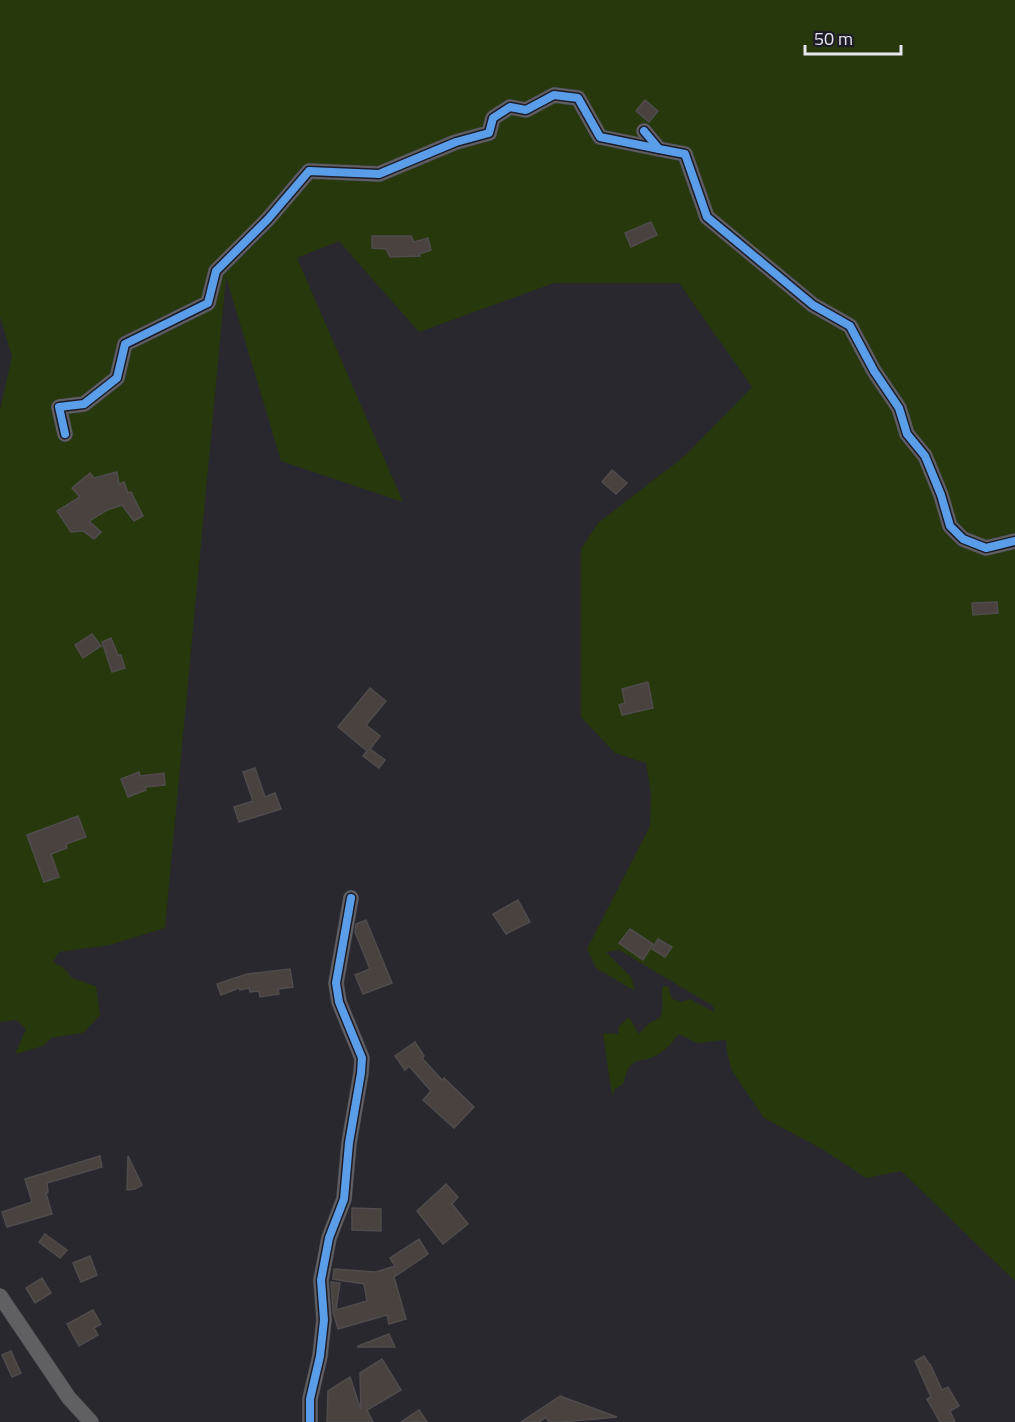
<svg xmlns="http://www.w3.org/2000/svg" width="1015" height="1422" viewBox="0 0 1015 1422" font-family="'Titillium Web',sans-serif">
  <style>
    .green { fill: #26380c }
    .building { fill: #4a423f; stroke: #504c4d; stroke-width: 1.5 }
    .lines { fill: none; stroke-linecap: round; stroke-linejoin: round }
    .minor-casing { stroke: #454449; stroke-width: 16 }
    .minor { stroke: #605f64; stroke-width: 15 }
    .cycleway-casing { stroke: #1e1c27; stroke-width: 11 }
    .cycleway { stroke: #5a9eea; stroke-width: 8 }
  </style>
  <rect width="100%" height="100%" fill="#29282e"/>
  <path class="green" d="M0,0h1015v1281l-114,-110 -35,7 -44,-29 -58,-31 -32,-47 -5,-19 -1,-12 -29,3 -19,-9c-7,11 -17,21 -30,25 -4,1 -11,1 -14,4 -8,4 -8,14 -11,21l-8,5 -3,7 -9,-63 15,1 1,-8 10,-9 10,17 10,-11 11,-5c5,-11 0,-21 3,-32h5l4,13 10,3 8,-3 24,13 -1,-6 -94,-56 -13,2 25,25 4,14 -39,-23 -9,-19 63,-123 1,-32 -5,-31 -31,-10 -34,-36v-168l17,-26 88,-68 66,-68 -73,-104h-125l-135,49 -80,-91 -42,17 106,244 -122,-41 -55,-184 -61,651 -55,17 -51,7 -6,10 11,6 8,10 24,8 4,29 -17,18 -32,5 -8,8 -28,8 11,-25 -9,-9 -17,2v-612l12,-54 -12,-39z"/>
  <g class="building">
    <path d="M645,100l13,11 -9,11 -13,-11z"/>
    <path d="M651,222l6,13 -26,12 -6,-14z"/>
    <path d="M372,236h39l3,6 14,-4 3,12 -12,4 1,2 -30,1 -4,-8 -14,-1z"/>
    <path d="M612,470l15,13 -11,11 -14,-12z"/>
    <path d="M117,472l2,12 5,-2 4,11 3,-1 12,24 -9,5 -12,-16 -15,5 -18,11 12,11 -7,7 -11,-8 -12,1 -14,-21 23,-14 -8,-9 18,-15 4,5z"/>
    <path d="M997,602l1,11 -25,2 -1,-12z"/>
    <path d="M92,634l9,12 -18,12 -8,-13z"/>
    <path d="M111,638l7,17h3l4,13 -13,4 -10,-30z"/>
    <path d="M648,682l5,26 -31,7 -3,-10 6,-2 -3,-14z"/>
    <path d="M370,688l16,13 -20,24 14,11 -10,13 15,11 -6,8 -16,-12 4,-5 -29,-24z"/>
    <path d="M255,768l10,29 10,-4 6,16 -42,13 -5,-15 19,-6 -10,-29z"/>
    <path d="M139,772l1,4 24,-3 1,12 -20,2 1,3 -18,7 -7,-18z"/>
    <path d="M78,816l8,21 -20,7 1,4 -16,6 8,23 -15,5 -17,-47z"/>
    <path d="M518,900l12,22 -24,12 -13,-20z"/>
    <path d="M366,920l26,63 -29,11 -8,-19 15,-6 -15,-37 1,-8z"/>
    <path d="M630,929l23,15 -10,16 -24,-17z"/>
    <path d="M658,939l14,8 -7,10 -13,-8z"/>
    <path d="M290,969l3,18 -15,2 1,5 -19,3 -1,-6 -9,1 -1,-4 -9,2 -1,-2 -18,7 -4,-11 30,-10z"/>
    <path d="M415,1042l9,14 -2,2 20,22 2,-2 30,29 -20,21 -31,-28 8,-9 -22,-25 -4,4 -10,-14z"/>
    <path d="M100,1156l2,11 -55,16 1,9 -2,1 6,21 -45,13 -5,-15 30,-10 -7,-23z"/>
    <path d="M128,1156l14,29 -7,4 -8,1z"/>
    <path d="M446,1184l12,13 -6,7 16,20 -25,20 -26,-33z"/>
    <path d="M352,1208l29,1v22l-29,-1z"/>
    <path d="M45,1234l22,16 -7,8 -21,-16z"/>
    <path d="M419,1239l9,15 -34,23 12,42 -17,5 -2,-9 -49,14 -5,-17 -2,-30 9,1 -4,27 31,-9 -3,-17 -31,-5 1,-10 42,3 19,-6 -5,-8z"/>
    <path d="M90,1256l7,19 -16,7 -8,-19z"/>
    <path d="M42,1278l9,15 -16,10 -9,-15z"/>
    <path d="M93,1310l8,14 -7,4 4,7 -19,11 -12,-22z"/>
    <path d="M389,1334l6,13h-37v-1z"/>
    <path d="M11,1351l10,22 -9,4 -10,-22z"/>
    <path d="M924,1356l5,8h1l12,26 6,-3 11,19 -9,5 5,11h-15l-13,-23 4,-2 -16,-36z"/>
    <path d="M382,1359l19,31 -34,20 6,12h-46l1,-31 22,-14 11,33 -1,-37z"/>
    <path d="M560,1396l57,21 -55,5h-13l-3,-5 -7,5h-18z"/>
    <path d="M419,1410l8,12h-26z"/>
  </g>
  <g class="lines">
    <defs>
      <g id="minor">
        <path d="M644,131l15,18 26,5 22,63 106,88 37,21 24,45 25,37 8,26 18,22 16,39 9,31 13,13 23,9 29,-7"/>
        <path d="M65,434l-6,-27 25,-3 33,-26 8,-34 83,-41 8,-32 52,-52 41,-48 70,3 77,-32 33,-9 4,-15 17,-11 16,3 28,-15 24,3 22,39 59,12"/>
        <path d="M0,1296l69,102 22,24"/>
        <path d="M310,1422v-23l10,-43 4,-36 -3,-40 8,-42 15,-39 5,-56 12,-70 1,-15 -23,-56 -3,-19 15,-85"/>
      </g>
    </defs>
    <use href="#minor" class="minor-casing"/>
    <use href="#minor" class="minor"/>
    <defs>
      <g id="cycleway">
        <path d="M644,131l15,18 26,5 22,63 106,88 37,21 24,45 25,37 8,26 18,22 16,39 9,31 13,13 23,9 29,-7"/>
        <path d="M65,434l-6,-27 25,-3 33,-26 8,-34 83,-41 8,-32 52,-52 41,-48 70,3 77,-32 33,-9 4,-15 17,-11 16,3 28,-15 24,3 22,39 59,12"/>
        <path d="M310,1422v-23l10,-43 4,-36 -3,-40 8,-42 15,-39 5,-56 12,-70 1,-15 -23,-56 -3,-19 15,-85"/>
      </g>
    </defs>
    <use href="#cycleway" class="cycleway-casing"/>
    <use href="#cycleway" class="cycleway"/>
  </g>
  <path d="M805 45v9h96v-9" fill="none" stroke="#e7e6ee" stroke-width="3"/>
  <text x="814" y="45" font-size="18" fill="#e7e6ee" stroke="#1e1c27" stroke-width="4.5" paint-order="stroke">50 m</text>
</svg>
